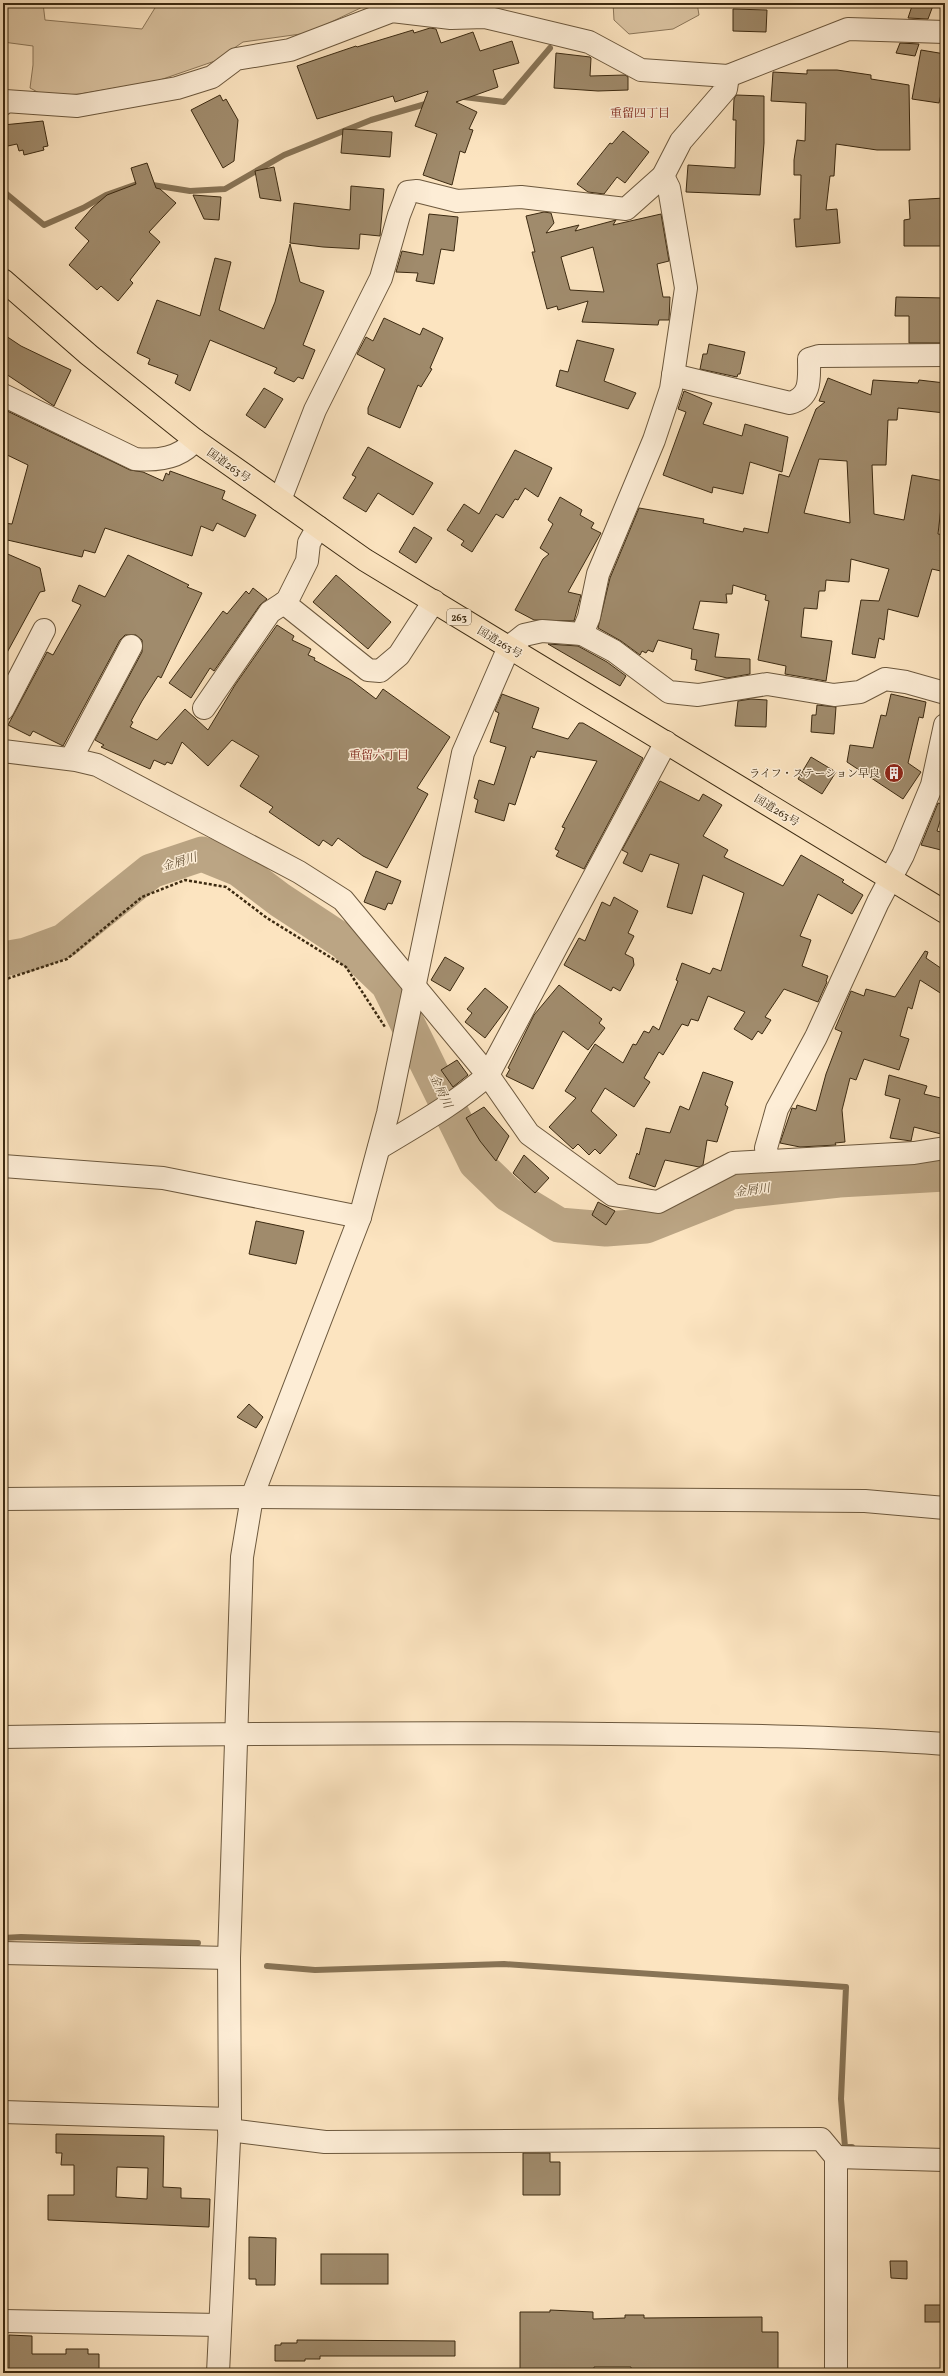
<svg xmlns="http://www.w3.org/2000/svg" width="948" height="2376" viewBox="0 0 948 2376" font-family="Vollkorn,'Noto Serif JP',serif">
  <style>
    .green { fill: #dbc4a2; stroke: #8c775a }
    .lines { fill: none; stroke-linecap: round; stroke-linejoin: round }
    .stream { stroke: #887456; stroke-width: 6 }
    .river { stroke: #bba584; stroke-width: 35 }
    .building { fill: #a08b6c; stroke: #3c2a11; fill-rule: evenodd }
    .minor-casing { stroke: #6c583d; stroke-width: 24 }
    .highway-casing { stroke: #3c2a11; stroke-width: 24 }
    .path { stroke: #3c2a11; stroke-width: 2.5; stroke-dasharray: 3 2; stroke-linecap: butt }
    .minor { stroke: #fdedd6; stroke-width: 22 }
    .highway { stroke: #fce4c0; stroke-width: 22 }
    .labels { text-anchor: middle; stroke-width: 3; stroke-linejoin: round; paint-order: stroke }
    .shield { fill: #fdedd6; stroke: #76644c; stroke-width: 1 }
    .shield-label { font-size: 10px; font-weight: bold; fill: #3c2a11 }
    .street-label { font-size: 11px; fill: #3c2a11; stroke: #fdedd6 }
    .poi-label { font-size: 11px; fill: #3c2a11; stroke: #fdedd6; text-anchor: end }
    .neighbourhood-label { font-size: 12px; fill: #7a1f14; stroke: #fdedd6 }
    .water-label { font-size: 12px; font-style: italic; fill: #624f34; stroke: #fdedd6 }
  </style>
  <rect width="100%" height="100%" fill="#fce4c0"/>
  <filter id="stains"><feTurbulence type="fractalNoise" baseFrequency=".005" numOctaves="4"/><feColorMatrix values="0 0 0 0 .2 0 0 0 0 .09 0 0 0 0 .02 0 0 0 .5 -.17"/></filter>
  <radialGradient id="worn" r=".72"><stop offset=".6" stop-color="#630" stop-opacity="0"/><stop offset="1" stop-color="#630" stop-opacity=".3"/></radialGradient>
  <g class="green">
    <path d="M3,3h40l2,17 97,9 16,-26h213l-63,30 -65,9 -28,19 -58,20 -77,13 -35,2 -15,-8 3,-23v-19l-30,-4z"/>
    <path d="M697,3l2,12 -26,14 -44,5 -15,-14 -1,-17z"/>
  </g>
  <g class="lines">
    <g class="stream">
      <path d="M464,97l40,5 46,-54"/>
      <path d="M3,191l41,34 39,-17 23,-13 34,-12 50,8 35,-2 59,-34 87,-35 58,-17"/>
      <path d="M3,1938l18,-1 177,6"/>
      <path d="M267,1966l48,4 189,-6 342,23 -5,112 4,48h7"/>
    </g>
    <path class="river" d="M3,959l23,-4 38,-14 87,-70 51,-17 37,15 41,31 64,42 44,42 88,179 32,31 51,31 47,4 40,-3 86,-34 107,-12 106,-6"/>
  </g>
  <g class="building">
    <path d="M913,3h21l-6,16 -20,-1z"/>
    <path d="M733,9l34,1 -1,22 -33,-1z"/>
    <path d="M430,28l6,1 5,14 32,-11 7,19 32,-10 7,22 -26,7 5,17 -42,15 21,10 -8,17 4,1 -8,23 -5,-2 -8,34 -29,-10 14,-41 -22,-8 13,-35 -33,11 -2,-6 -76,23 -20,-53 59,-20 1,1 56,-17 1,3z"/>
    <path d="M900,43l19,1 -4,12 -19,-3z"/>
    <path d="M921,50l24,4v23l-6,26 -27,-4z"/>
    <path d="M556,53l34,4 1,1 -1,18 35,-1 3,2v13l-30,1 -44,-3z"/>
    <path d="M807,70h30l34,5v4l38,6 1,65h-33l-41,-6 -2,32h-4l-4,34 11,-1 3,34 -44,4 -2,-28h6l1,-44h-7v-15l3,-20 8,1 1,-38 -35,-2 2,-29 34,2z"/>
    <path d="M220,95l3,6 3,-2 12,21 -4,41 -11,7 -32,-58z"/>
    <path d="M736,95l28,1v47l-4,52 -74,-3 2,-27 47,3 1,-48h-3l1,-21z"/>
    <path d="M43,121l5,25 -5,1 1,3 -20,5 -1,-5 -4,1 -2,-7 -14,3v-22z"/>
    <path d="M343,129l49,3 -2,25 -49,-4z"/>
    <path d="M623,131l26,21 -24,31 -8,-6 -13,17 -16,-2 -11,-8 33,-41 2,1z"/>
    <path d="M147,163l9,25 4,1 16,14 -27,29 11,10 -30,38 3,3 -15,18 -17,-15 -4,4 -28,-25 20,-24 -14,-13 17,-20 15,-13 29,-11 -5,-16z"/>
    <path d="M274,167l7,34 -21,-3 -5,-27z"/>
    <path d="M351,186l33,3 -4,47 -20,-2 -1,15 -36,-2 -33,-4 4,-40 56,7z"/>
    <path d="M193,195l28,2 -2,23 -15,-1z"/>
    <path d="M945,198v48h-41v-26l6,-1 -1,-19z"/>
    <path d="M544,212l7,1 3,10 -8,10 33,-8 -4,6 41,-11 -3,5 48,-11 8,47 -12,3 6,33h7l-1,23h-10l-1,5 -76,-3 6,-21 -30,9 -1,-4 -10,3 -15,-57h3l-9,-36zM593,247l11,45 -34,-2 -9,-33z"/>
    <path d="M429,214l29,3 -4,34 -13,-2 -7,35 -18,-3 2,-8 -22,-1 6,-21 21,4z"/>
    <path d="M290,244l10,38 24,9 -21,54 12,5 -12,29 -5,-2 -4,5 -20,-9 3,-5 -67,-28 -20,51 -15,-8 3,-8 -30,-11 2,-5 -13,-6 20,-53 43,16 15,-58 16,4 -12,48 45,19 11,-27z"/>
    <path d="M896,297l49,1v45h-36v-27h-14z"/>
    <path d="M384,318l36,17 3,-7 20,10 -13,30 2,1 -11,18 -3,-2 -18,43 -32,-14v-6l17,-39 -28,-15 9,-17 7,4z"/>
    <path d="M3,334l18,12 50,24 -17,36 -51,-34z"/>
    <path d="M577,340l37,9 -10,32 32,12 -8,16 -72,-23 4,-16 8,2z"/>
    <path d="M709,344l36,8 -5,22h-2l-1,3 -37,-8 3,-15h4z"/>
    <path d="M828,378l43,17 2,-15 45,3 1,-3 26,3v30l-47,-5 -1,12h-9l-2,45h-14l2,49 30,6 8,-45 32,6 -6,53 7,1v37l-13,-3 -14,48 -30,-8 -4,31 -5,-2 -4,20 -23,-4 9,-54 18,1 10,-32 -38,-10 -2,23 -23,-2 -1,11h-6l-2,18 -13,-1 -3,29 31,4 -6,40 -41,-7 1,-8 -28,-6 11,-59 -4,-1 1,-5 -33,-10 -1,9h-6l1,9 -27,-2 -7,28 26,5 -4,23 35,2v15l-23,4 -32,-8 2,-10 -6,-1 1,-10 -34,-9 -5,12 -5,-2 -2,3 -4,-2 -2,4 -19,-14 -23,-13 12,-50 29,-70 65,11 -1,4 40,9 1,-4 24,5 11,-59 10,3 27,-68 9,-7 -6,-1zM819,459l28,2 3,62 -46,-10z"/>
    <path d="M264,388l19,11 -18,29 -19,-13z"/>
    <path d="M684,391l28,12 -9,21 39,12 3,-12 43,13 -6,35 -32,-10 -7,32 -30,-7 -1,6 -49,-18 23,-63 -8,-3z"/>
    <path d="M3,409l127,61 13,2 20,9 3,-8 3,2 1,-4 55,20 -3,8 34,16 -11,22 -28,-14 -4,8 -12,-5 -9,30 -87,-28 -10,25 -11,-3 -2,7 -79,-18v-16l9,1 16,-59 -25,-12z"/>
    <path d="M368,447l65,36 -20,32 -35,-22 -12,19 -23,-14 13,-21 -4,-2z"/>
    <path d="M515,450l37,18 -14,29 -13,-9 -7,12 -3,-1 -12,19 -7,-4 -24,38 -11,-7 3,-4 -17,-11 17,-26 15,10z"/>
    <path d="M560,497l22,13 -2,5 14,8 -3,5 10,5 -33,59 13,3 -7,26 -40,-1 -19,-10 28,-51 6,-5 -9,-6 13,-24 -5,-4z"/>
    <path d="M414,527l18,11 -16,25 -17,-11z"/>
    <path d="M3,552l37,16 5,23 -5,1 -37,68z"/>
    <path d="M128,555l61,30 -2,2 15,6 -41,85 -3,-2 -16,25 -11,20 2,1 -3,5 27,13 28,-31 23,21 27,-45 42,-60 17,11 -2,4 19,9 -3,6 7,3 -1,2 37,20 25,19 7,-10 67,48 -33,51 11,6 -41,74 -24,-12 -25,-18 -6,8 -9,-6 -4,6 -50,-34 4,-5 -33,-21 19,-30 -27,-16 -24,26 -26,-24 -10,22 -5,-2 -2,3 -11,-5 -4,9 -49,-22 3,-2 -9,-5 47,-88v-12l-6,-5h-11l-5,5 -57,106 -30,-15 -3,5 -22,-11 39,-73 6,3 28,-50 -9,-4 7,-16 26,12z"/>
    <path d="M336,575l55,47 -23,27 -55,-47z"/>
    <path d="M253,588l14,11 -7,6 -46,66 -4,-3 -19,30 -22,-15 54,-72 4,3 19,-23 3,3z"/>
    <path d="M548,644l30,2 29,16 19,14 -6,10z"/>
    <path d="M502,694l37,14 -7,20 36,11 11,-16h4l60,35 -59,111 -28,-13 3,-5 -4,-2 10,-21 -3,-1 35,-66 -60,-10 -3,7 -3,-2 -16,49 -6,-2 -5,18 -29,-9 3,-12 -4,-2 5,-18 15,5 12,-38 -16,-5 9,-29 -4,-2z"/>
    <path d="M891,694l35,8 -3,16 -4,-1 -11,46 13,9 -18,27 -56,-37 3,-17 23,3 8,-33 5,1z"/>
    <path d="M751,699l16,1 -1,27 -31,-1 3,-25z"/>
    <path d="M817,705l19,2 -2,27 -23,-2 1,-17h4z"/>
    <path d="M811,757l25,15 -14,22 -24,-15z"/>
    <path d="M660,781l39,20 4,-7 19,11 -19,31 25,14 -4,7 59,29 18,-31 43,25 -2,2 21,13 -11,19 -34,-20 -18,42 11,4 -9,26 26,10 -2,5 1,1 -9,20 -34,-13 -19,28 6,3 -9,14 -4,-3 -6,9 -18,-11 11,-17 -37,-16 -10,25 -7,-2 -3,7 -6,-2 -19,31 -4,-3 -15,26 6,4 -16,25 -29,-19 -14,23 26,24 -17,19 -5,-5 -6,6 -11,-11 -5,5 -24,-22 27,-29 -11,-7 30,-47 28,19 10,-19 3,1 8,-14 5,2 4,-7 6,4 19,-49 -2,-1 6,-17 28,11 3,-6 8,3 23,-78 -41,-18 -11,39 -25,-7 12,-43 -29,-10 -8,18 -19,-9 5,-10 -6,-3z"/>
    <path d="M938,803l7,2 -8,26 8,2v18l-24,-6z"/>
    <path d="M376,871l25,10 -9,23 -4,-1 -3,7 -21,-8z"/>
    <path d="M614,897l24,14 -10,22 6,3 -9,18 8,4 1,7 -14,26 -7,-4 -2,4 -47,-26 15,-27 6,3 17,-39 8,4z"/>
    <path d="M925,951l3,1 -2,6 19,13v25l-25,-16 -8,29 -4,-2 -8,29 9,3 -10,31 -35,-11 -8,21 -6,-2 -8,32 3,32 -10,1 1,2 -36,2 -20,-4 12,-35 4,1 1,-4 19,6 10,-37 16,-42 -7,-3 16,-38 13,5 2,-7 29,8z"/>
    <path d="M445,957l19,11 -14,23 -19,-11z"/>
    <path d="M559,985l43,34 -3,4 6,5 -17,22 -25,-19 -30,58 -27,-13 4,-7 -2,-1 26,-53z"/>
    <path d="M485,988l23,19 -23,31 -20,-16 7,-9 -5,-4z"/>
    <path d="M457,1060l11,15 -15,12 -12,-17z"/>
    <path d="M703,1072l30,10 -8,23 3,2 -11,35 -10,-2 -4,25 -4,2 -34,-7 -10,27 -26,-9 8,-25 2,2 7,-27 24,5 10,-27 9,4z"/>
    <path d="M889,1075l38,11 -3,8 21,5v36l-31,-8 -3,14 -21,-3 10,-39 -15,-4z"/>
    <path d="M484,1107l25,29 -13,25 -16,-20 -14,-23z"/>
    <path d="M524,1155l25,23 -14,15 -22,-20z"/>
    <path d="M598,1202l17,9 -9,14 -14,-10z"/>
    <path d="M256,1221l48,10 -8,33 -47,-10z"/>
    <path d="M249,1404l14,13 -7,11 -19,-11z"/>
    <path d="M56,2134l108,2 -1,51 18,1v10l29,1 -1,28 -161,-7v-25h26v-30h-13l1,-12h-6zM117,2167l31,1 -1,31 -31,-2z"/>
    <path d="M523,2153h27v9h10v33h-37z"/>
    <path d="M249,2237l27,1 -1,47h-19v-6h-7z"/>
    <rect x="321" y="2254" width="67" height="30"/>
    <path d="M890,2261h17v18l-16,-1z"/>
    <rect x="925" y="2305" width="19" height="17"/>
    <path d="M550,2310l43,2v7l32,-1v-3h19v3l118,-1v15h16v41h-147v-6h-37v6h-74v-61h30z"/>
    <path d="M9,2335l23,1v18h34v-5h22v5h11v19h-90z"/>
    <path d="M297,2340l158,1v15h-135v3h-15v2h-30v-16h6v-2h16z"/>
  </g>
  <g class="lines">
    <defs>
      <g id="minor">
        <path d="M728,76l120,-47 97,3"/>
        <path d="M3,104l2,-3 72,5 100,-18 35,-11 24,-18 54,-9 102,-39 59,7 34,-1 104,25 52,28 87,6 -2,13 -45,52 -18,35 -37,33 -105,-12 -64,4 -40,-10 -9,1 -9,23 -18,63 -66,132 -35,90"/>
        <path d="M673,375l117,28c22,-6 19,-25 19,-44l10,-3 126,-1"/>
        <path d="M3,395l132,64c22,2 45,0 60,-19"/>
        <path d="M284,603l84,67 12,1 19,-16 35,-54"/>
        <path d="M582,634l32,17 55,41 29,3 69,-11 67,11 26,-3 25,-13 21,3 39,11"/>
        <path d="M204,708l66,-96 17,-11 20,-40 2,-18 9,-16"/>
        <path d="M3,709l41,-79"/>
        <path d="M3,751l73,9 21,5 202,107 44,28 145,175 41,59 84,61 45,7 75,-39 181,-10 31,-5"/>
        <path d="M71,759l60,-113"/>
        <path d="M379,1148c38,-23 76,-44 109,-73l178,-333"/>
        <path d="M768,1161l-2,-13 11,-39 39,-72 62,-135 25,-47 29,-70 13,-60"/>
        <path d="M3,1166l160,12 197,39"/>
        <path d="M3,1499l249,-2 613,4 80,7"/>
        <path d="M3,1737c202,-3 404,-5 606,-3 112,1 224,2 336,10"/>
        <path d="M3,1953l226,5"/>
        <path d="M3,2112l227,7"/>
        <path d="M229,2130l96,12 496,-3 15,18v216"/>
        <path d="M836,2157l109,3"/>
        <path d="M3,2321l216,4"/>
        <path d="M218,2373l12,-254 -1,-161 13,-401 10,-60 108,-280 28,-104 75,-360 46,-106 15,-12 18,-4 40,3 7,-17 9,-43 56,-134 17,-51 15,-101 -17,-100 -6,-12"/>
      </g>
      <path id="highway" d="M3,280l86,75 106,85 170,120 580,352"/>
    </defs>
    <use href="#minor" class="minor-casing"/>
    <use href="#highway" class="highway-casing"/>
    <path class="path" d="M3,980l64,-21 75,-62 43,-17 41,7 41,31 79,49 39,60"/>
    <use href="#minor" class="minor"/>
    <use href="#highway" class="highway"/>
  </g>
  <defs>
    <symbol id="building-disc" viewBox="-11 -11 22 22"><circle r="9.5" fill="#8f2418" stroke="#fdedd6"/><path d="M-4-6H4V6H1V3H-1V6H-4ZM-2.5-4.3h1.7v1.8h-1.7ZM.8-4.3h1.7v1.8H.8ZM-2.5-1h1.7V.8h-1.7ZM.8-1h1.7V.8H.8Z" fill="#fff"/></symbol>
  </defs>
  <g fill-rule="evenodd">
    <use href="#building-disc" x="883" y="762" width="22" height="22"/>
  </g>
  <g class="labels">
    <rect class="shield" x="447" y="609" width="24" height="16" rx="3"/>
    <g class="shield-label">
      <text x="459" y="621">263</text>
    </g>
    <g class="street-label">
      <text transform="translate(229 465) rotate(35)" y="4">国道263号</text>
      <text transform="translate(500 642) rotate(31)" y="4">国道263号</text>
      <text transform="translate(777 810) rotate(31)" y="4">国道263号</text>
    </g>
    <g class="poi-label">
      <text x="880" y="777">ライフ・ステーション早良</text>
    </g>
    <g class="neighbourhood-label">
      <text x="640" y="117">重留四丁目</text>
      <text x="379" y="759">重留六丁目</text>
    </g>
    <g class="water-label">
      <text transform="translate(179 862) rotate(-17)" y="4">金屑川</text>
      <text transform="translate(441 1091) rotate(64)" y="4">金屑川</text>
      <text transform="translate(752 1190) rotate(-8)" y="4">金屑川</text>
    </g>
  </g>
  <rect width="948" height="2376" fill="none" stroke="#fce4c0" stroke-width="16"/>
  <rect x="4" y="4" width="940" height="2368" fill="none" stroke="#3c2a11" stroke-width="2"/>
  <rect x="8" y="8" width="932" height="2360" fill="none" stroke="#3c2a11"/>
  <rect width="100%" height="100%" filter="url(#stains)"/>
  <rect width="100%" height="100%" fill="url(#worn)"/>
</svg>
